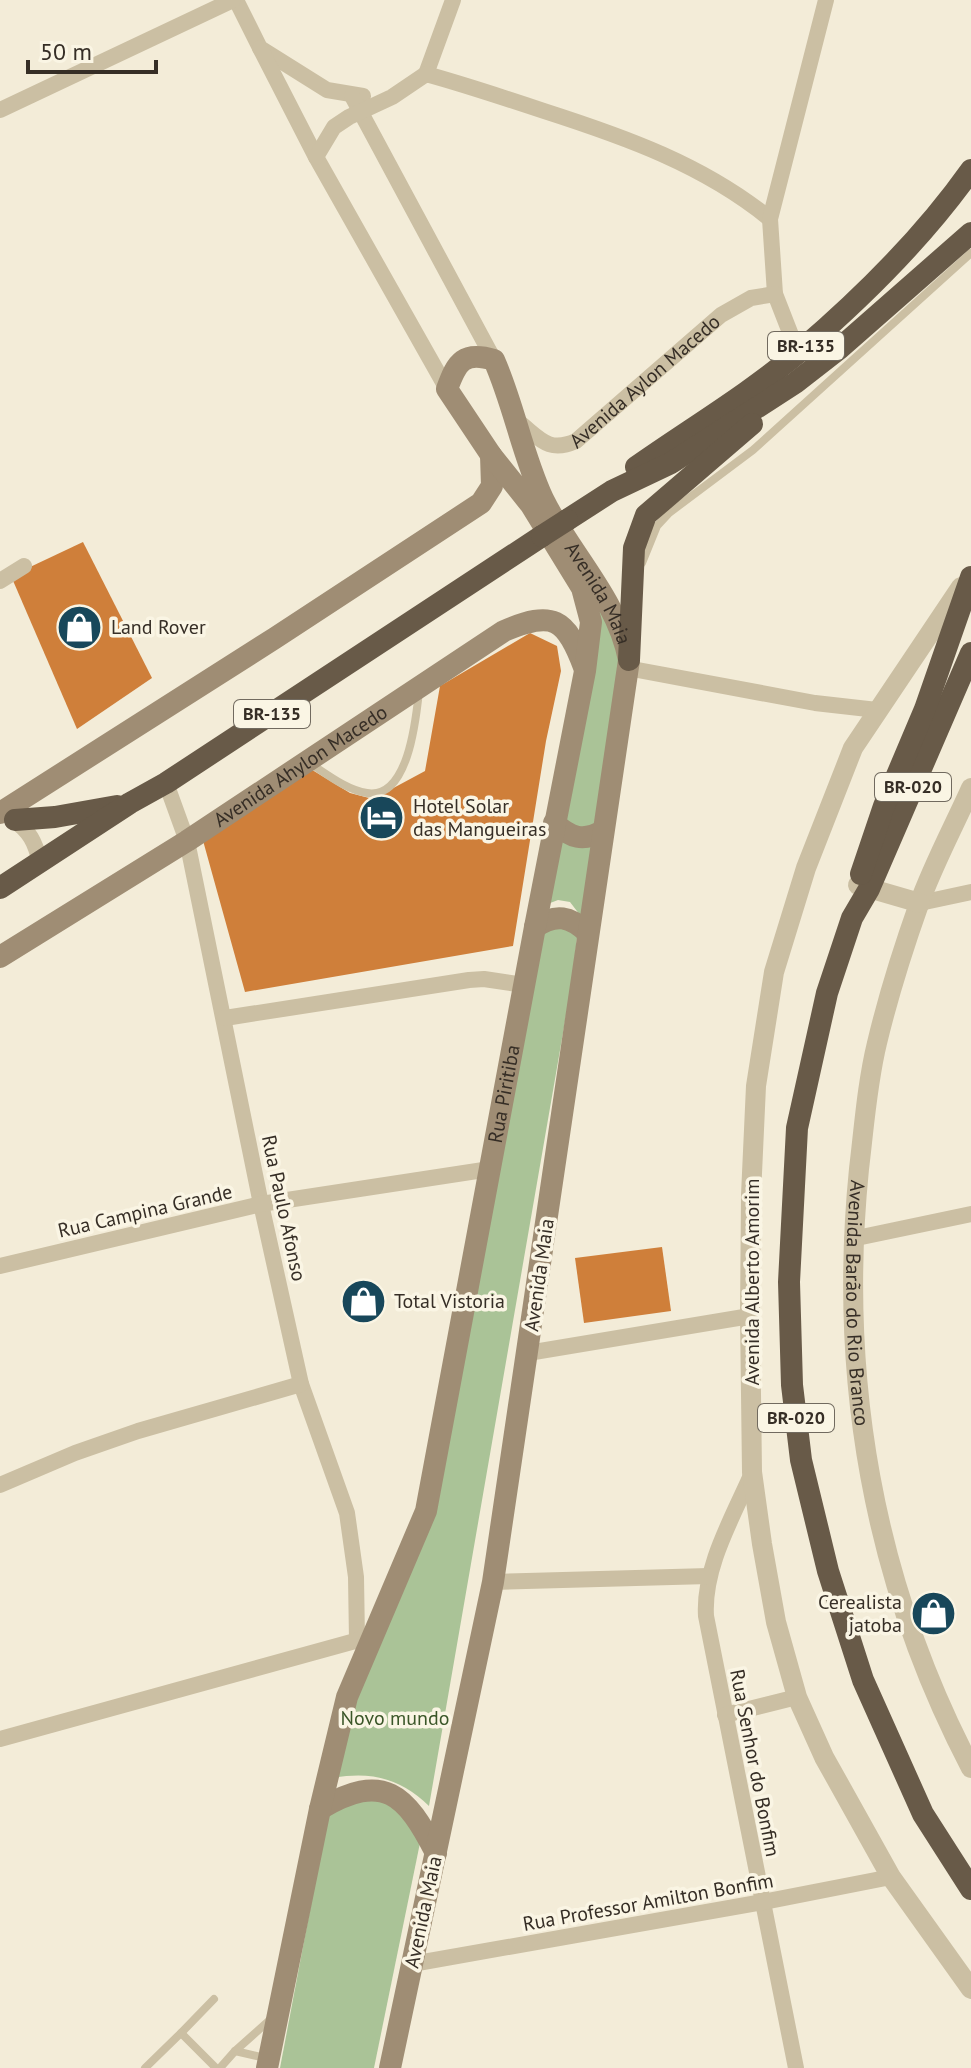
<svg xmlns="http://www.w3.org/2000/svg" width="971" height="2068" viewBox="0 0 971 2068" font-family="'PT Sans',sans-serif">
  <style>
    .green { fill: #aac397 }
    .building { fill: #cf7f3a }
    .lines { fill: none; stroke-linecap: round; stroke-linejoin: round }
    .service { stroke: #cbbfa3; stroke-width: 8 }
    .minor { stroke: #cbbfa3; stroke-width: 16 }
    .tertiary { stroke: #cbbfa3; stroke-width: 20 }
    .secondary { stroke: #9f8d74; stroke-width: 22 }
    .trunk { stroke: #685a48; stroke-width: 22 }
    .trunk-bridge { stroke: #685a48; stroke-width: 22 }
    .labels { text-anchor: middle; stroke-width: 7; stroke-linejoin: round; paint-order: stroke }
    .shield { fill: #faf5e4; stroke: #716a5f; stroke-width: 2 }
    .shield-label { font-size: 18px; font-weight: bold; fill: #362e26 }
    .street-label { font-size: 20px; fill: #362e26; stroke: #faf5e4 }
    .poi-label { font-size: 20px; fill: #362e26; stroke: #faf5e4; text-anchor: start }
    .park-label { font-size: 20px; fill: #3a5628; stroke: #faf5e4 }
  </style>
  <rect width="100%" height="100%" fill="#f3ecd8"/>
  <g class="green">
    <path d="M584,571l37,85 -27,170 -11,4 -21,-9 12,-81z"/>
    <path d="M555,833l40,8 -12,78 -13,-17 -12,-2 -13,5z"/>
    <path d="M539,923l39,7 -6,51 -143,825c-27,-27 -58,-35 -95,-28l17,-83 70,-171z"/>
    <path d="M357,1793l45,11 19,34 -47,230h-94l51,-269z"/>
  </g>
  <g class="building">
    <path d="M83,542l69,136 -75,51 -66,-153z"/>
    <path d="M530,633l27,13 4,25 -15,70 -33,205 -268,46 -43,-155 107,-69 41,25 23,6 52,-28 15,-85z"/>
    <path d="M662,1247l9,64 -87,12 -9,-65z"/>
  </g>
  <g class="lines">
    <g class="service">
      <path d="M642,563l15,-37 12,-13 84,-63 218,-197"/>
      <path d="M311,764c17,11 36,26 56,29 41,7 49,-73 52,-102"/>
      <path d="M181,2033l33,-34"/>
      <path d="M235,2051l30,7"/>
      <path d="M145,2068l36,-35 35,35"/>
      <path d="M220,2068l15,-17 37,-33"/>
    </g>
    <g class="minor">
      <path d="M236,0l24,48 67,42 36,6"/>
      <path d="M260,48l56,109 131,232"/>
      <path d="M426,74l27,-74"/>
      <path d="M352,96l142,264"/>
      <path d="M0,110l233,-110"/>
      <path d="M316,157l18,-30 15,-10 43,-20 34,-23c40,11 79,24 118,37 81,26 160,54 226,108"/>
      <path d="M798,353l-23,-59 -5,-75 56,-219"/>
      <path id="s1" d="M516,420c23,17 31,34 60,21l145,-126 30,-17 24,-4"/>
      <path d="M0,581l24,-15"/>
      <path d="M627,668l188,35 62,7"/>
      <path d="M166,783l21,58 74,363 40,180 46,129 9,64 1,63"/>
      <path d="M12,819c18,12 23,23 28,43"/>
      <path d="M920,903l51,-11"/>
      <path d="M225,1018l244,-38 15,-1 40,6"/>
      <path d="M852,1239l119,-25"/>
      <path d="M0,1266l261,-62 229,-35"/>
      <path d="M528,1353l222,-37"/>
      <path d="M752,1473c-19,44 -49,94 -46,143l90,452"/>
      <path d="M0,1485l75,-32 63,-22 163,-47"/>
      <path d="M493,1582l216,-6"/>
      <path d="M725,1715l72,-18"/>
      <path d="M0,1739l366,-101"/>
      <path d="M412,1964l351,-62 128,-25"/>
    </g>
    <g class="tertiary">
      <path d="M961,587l-108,161 -47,120 -32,104 -18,114 -5,109 -1,121 2,156 10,72 14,78 21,75 27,60 67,120 80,112"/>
      <path id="s2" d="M971,788c-17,38 -38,77 -52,116 -16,45 -31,93 -42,139 -10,41 -13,85 -18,126 -21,209 14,412 112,599"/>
      <path d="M858,885l62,18"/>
    </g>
    <g class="secondary">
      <path d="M0,813l275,-175 206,-135 11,-17 -1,-31"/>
      <path d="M554,823c17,15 29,19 49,8"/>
      <path d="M535,927c21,-14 35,-11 53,6"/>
      <path id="s3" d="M0,957l187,-116 317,-210c49,-21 62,-13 80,36"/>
      <path d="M320,1809c64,-38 86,-15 116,44"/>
      <path id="s4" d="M267,2068l53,-259 27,-112 79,-186 109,-584 50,-256 6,-49 -9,-34 -51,-83 -40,-50 -44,-66c10,-28 17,-38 47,-29 20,45 28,94 49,139 27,55 74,99 86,161l-136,922 -103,486"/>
    </g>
    <g class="trunk">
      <path d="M636,467c54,-38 113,-73 164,-116 63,-54 123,-113 171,-181"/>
      <path d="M567,520l45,-29 59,-28 124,-80 45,-35 131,-115"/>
      <path d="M971,653l-102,236 -17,29 -25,75 -30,135 -8,154 3,103 9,75 27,111 35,109 60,134 48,75"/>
      <path d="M629,660l5,-112 12,-33 106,-91"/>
      <path d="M15,820l40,-3 62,-11"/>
      <path d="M861,874l23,-68 41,-97 46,-132"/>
      <path d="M0,888l130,-85 36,-20 376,-247"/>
    </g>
    <path class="trunk-bridge" d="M542,536l25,-16"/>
  </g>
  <defs>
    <symbol id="shop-disc" viewBox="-11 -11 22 22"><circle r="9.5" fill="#18475a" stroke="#faf5e4"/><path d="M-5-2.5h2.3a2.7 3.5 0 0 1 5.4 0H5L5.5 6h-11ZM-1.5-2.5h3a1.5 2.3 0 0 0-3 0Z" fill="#fff"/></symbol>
    <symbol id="hotel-disc" viewBox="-11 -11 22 22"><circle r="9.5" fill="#18475a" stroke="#faf5e4"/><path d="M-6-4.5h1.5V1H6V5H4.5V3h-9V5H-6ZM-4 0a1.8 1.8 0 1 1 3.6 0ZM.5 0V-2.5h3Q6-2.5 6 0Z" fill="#fff"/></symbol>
  </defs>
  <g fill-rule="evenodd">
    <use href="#shop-disc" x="54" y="602" width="51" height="51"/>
    <use href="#hotel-disc" x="356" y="792" width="51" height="51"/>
    <use href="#shop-disc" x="338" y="1276" width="51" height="51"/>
    <use href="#shop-disc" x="908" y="1588" width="51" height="51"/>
  </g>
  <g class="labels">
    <g class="shield">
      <rect x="768" y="332" width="76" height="28" rx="6"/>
      <rect x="234" y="700" width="76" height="28" rx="6"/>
      <rect x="875" y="773" width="76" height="28" rx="6"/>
      <rect x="758" y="1404" width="76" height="28" rx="6"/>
    </g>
    <g class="shield-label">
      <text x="806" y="352">BR-135</text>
      <text x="272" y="720">BR-135</text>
      <text x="913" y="793">BR-020</text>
      <text x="796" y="1424">BR-020</text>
    </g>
    <g class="street-label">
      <text dy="7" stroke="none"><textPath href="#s1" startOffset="160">Avenida Aylon Macedo</textPath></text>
      <text dy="7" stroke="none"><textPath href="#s4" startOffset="2084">Avenida Maia</textPath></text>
      <text dy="7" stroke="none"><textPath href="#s3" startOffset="356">Avenida Ahylon Macedo</textPath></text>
      <text dy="7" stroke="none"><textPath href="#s4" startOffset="1006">Rua Piritiba</textPath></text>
      <text transform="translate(284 1208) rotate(78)" y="7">Rua Paulo Afonso</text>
      <text transform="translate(145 1211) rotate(-13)" y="7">Rua Campina Grande</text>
      <text transform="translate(539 1275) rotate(-82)" y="7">Avenida Maia</text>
      <text transform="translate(752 1282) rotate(-90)" y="7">Avenida Alberto Amorim</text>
      <text dy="7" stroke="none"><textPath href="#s2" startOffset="534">Avenida Barão do Rio Branco</textPath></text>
      <text transform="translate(755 1763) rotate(79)" y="7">Rua Senhor do Bonfim</text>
      <text transform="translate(648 1902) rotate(-10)" y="7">Rua Professor Amilton Bonfim</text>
      <text transform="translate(423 1912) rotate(-78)" y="7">Avenida Maia</text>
    </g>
    <g class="poi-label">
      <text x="111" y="634">Land Rover</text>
      <text x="413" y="813">Hotel Solar<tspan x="413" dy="23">das Mangueiras</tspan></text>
      <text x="394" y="1308">Total Vistoria</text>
      <text x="902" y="1609" text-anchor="end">Cerealista<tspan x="902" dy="23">jatoba</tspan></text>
    </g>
    <g class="park-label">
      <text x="395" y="1725">Novo mundo</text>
    </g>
  </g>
  <path d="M28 60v12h128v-12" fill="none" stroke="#362e26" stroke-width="4"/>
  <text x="40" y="60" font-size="24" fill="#362e26" stroke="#faf5e4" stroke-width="6" paint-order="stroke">50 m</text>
</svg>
